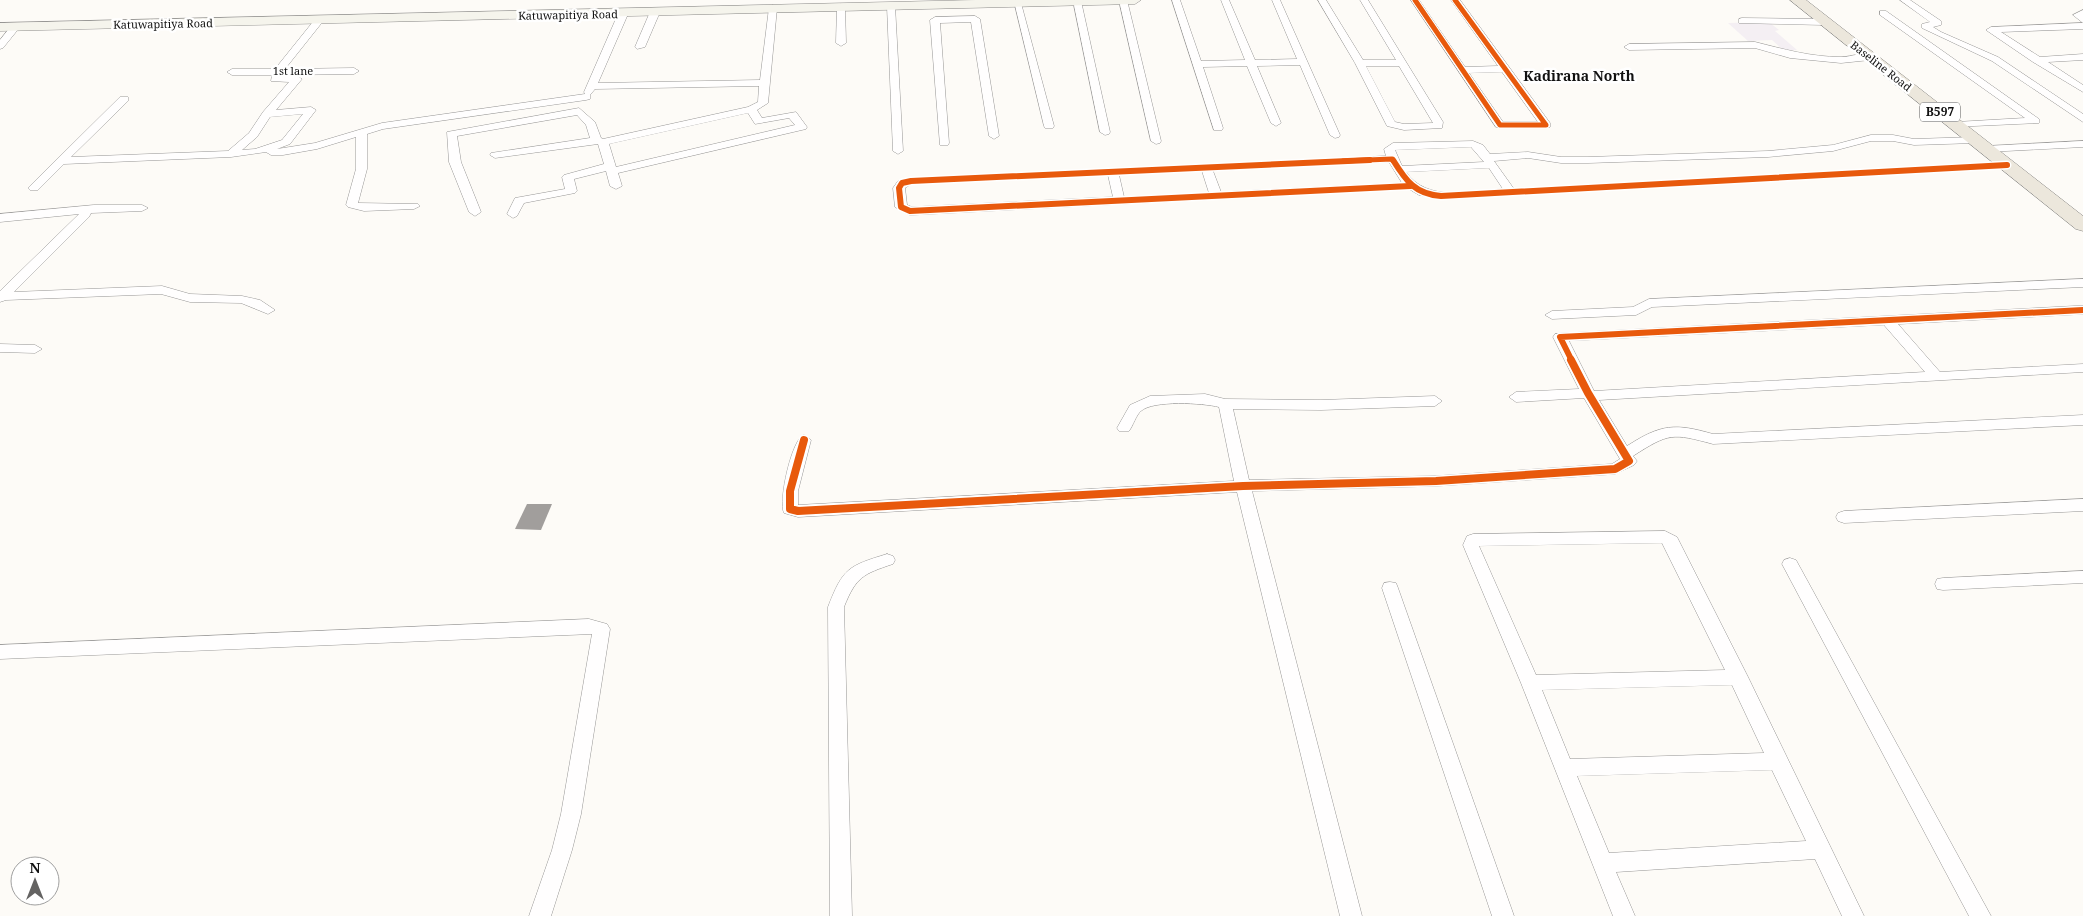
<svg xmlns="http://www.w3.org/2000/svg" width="2083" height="916" viewBox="0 0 2083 916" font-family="'Noto Serif',serif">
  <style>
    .industrial { fill: #f4eff3 }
    .building { fill: #a19e9c }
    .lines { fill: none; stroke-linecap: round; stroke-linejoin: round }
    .street-casing { stroke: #979695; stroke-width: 1 }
    .secondary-casing { stroke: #8e8d8b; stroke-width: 1 }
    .primary-casing { stroke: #858482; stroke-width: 1 }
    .street { fill: #fffefe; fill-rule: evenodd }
    .secondary { fill: #f5f4ec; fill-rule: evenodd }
    .primary { fill: #ece7dc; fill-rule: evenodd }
    .cycleway-far2-casing { stroke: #fff; stroke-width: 7 }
    .cycleway-far1-casing { stroke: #fff; stroke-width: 9 }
    .cycleway-casing { stroke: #fff; stroke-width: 11 }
    .cycleway-far2 { stroke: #e8590c; stroke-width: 5 }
    .cycleway-far1 { stroke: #e8590c; stroke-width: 6 }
    .cycleway { stroke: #e8590c; stroke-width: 8 }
    .labels { text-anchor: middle; stroke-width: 5; stroke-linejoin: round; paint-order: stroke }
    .far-street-label { font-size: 11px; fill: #111; stroke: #fff }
    .shield { fill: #fff; stroke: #585858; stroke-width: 1 }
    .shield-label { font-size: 12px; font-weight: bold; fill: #111 }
    .far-quarter-label { font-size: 14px; font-weight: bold; fill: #111; stroke: #fff }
  </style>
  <rect width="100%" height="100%" fill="#fdfbf7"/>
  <path class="industrial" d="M1769,22l10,8 -4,1 22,19 -13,1 -12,-11 -24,1 -20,-18z"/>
  <path class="building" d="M527,504h25l-11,26 -26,-1z"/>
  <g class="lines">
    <defs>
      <g id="street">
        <path d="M1073,0l8,1 29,131 -1,2 -4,1 -5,-3z"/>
        <path d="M1119,0h8l34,141 -1,2 -4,1 -5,-3z"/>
        <path d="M1172,0h8l21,61 44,-1 -24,-60h8l26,60 42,-1 -25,-59h8l60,135 -1,2 -4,1 -5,-3 -30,-70 -43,1 24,57 -5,3 -5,-3 -24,-57 -44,1 20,61 -1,2h-8z"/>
        <path d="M1318,0h8l37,60h33l-36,-60h8l75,122 -1,6 -38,2 -17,-4 -32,-63zM1366,66h33l34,57 -29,1 -9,-2z"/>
        <path d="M1411,0h8l46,67 33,-1 -47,-66h9l90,123v4h-54zM1502,72l36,50h-35l-34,-49z"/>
        <path d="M1900,0h10l31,21v4l-8,2 8,5 57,25 85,57v8l-91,-61 -70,-33v-4l8,-2z"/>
        <path d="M1014,1l7,2 33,123 -1,2h-8l-1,-2z"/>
        <path d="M891,3l4,3 8,145 -5,3 -5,-3 -6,-145z"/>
        <path d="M841,4l4,3 1,36 -5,3 -5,-3 1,-36z"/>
        <path d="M773,5l4,3 -9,95 -11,7 5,8 34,-6 11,15 -1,2 -188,44 4,13 -6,3 -6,-3 -4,-15 -32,8 3,12 -2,2 -51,10 -7,13 -4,2 -6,-4 8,-16 50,-9 -3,-12 2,-2 40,-11 -6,-20 -103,14 -5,-3 1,-2 99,-15 -4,-13 -9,-10 -120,21 4,26 20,50 -6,4 -6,-4 -20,-50 -2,-30 132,-24 16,14 6,16 2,1 145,-32 10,-5 1,-16 -164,3 -5,6v4l-4,1 -203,29 -16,5v35l-9,34 60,1 2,2 -6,3 -50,2 -16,-4 -2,-2 10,-36v-32l-39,12 -34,6h-12l-5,-3 -35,5 -167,7 -26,26h-8l-2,-2 92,-91h8v4l-57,56 157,-6 21,-18 14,-21 26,-30 -18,-1 1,-6h-40l-5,-3 5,-3h43l41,-51 3,-1 5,3 -39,49 69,-1 5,3 -5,3 -72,1 15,1 5,3 -26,31 35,-3 5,3 -26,34 -13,5 38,-6 67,-20 203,-29 -1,-2 34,-78 5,-3 5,3 -30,69 162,-3 9,-72zM748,113l7,11 34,-6 6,7 -179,42 -7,-23zM303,114l-21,26 -27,9 -13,1 15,-13 13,-20z"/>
        <path d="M655,9l5,3 -15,35 -8,2 -2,-2 15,-35z"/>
        <path d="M2083,10v13l-10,-8z"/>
        <path d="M1880,11h6l153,108v4l-87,4 -1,-2 5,-3 69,-4 -145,-103z"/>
        <path d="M975,16l5,3 19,117 -5,3 -5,-3 -18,-114 -31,1 9,120 -1,2h-8l-10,-125 5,-3z"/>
        <path d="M1742,18l82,1 5,3 -5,3 -85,-2v-4z"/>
        <path d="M2083,23v6l-82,3 39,25 43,-3v6l-35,2 35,23v7l-50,-30 -47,-32 5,-3z"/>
        <path d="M12,25l8,2 -17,21 -3,1v-9z"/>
        <path d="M1755,42c28,7 56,15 86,15 10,0 26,-7 34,0l-5,3 -29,3 -51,-5 -35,-10 -126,2 -5,-3 5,-3z"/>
        <path d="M1871,135h22l21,4 61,-2 5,3 -5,3 -61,2 -21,-4h-22l-38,10 -65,6 -180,6h-27l-33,-5 -34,3 20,28 493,-27 6,3 -6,3 -566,31 -22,-4 -10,-6 -499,26 -15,-8 -2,-19 5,-7 13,-3 475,-22 -2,-7 9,-6 80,-2 10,4 7,9 38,-2 33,5h27l180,-6 65,-6zM1471,147l13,15 -82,4 -7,-16zM1389,162l13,21 -181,9 -8,-21zM1489,168l14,21c-33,2 -76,14 -97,-17zM1202,171l7,22 -85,4 -5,-22zM1108,175l5,22 -201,10 -5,-2 -2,-17 6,-4z"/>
        <path d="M2083,141v6l-96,5 -5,-3 5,-3z"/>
        <path d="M94,205h48l6,3 -6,3 -51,2 -2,4 -75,75 148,-6 28,8 52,2 18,4 15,10 -7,4 -27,-11 -51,-1 -29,-8 -155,6 -6,2v-11l79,-77 -79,8v-8z"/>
        <path d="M2083,279v8l-431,20 -16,8 -84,4 -7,-4 7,-4 81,-4 16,-8z"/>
        <path d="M2083,306v8l-185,10 42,48 143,-8v8l-484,28 28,46c34,-22 48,-23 86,-12l370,-19v10l-370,19c-41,-11 -44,-11 -80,12l4,5 -3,4 -19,9 -179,12 -184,5 110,425h-22l-103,-424 -439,25 -14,-4c-6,-12 8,-75 20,-78l7,5 -13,51v14l436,-24 -15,-74c-16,-4 -66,-7 -78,4 -5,4 -8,15 -12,20h-10l-2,-3 13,-23 20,-9 55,-2 20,5 96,1 114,-4 7,5 -7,5 -114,4 -88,-1 16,71 187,-4 176,-12 8,-5 -36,-61 -68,4 -7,-5 7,-5 63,-3 -26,-52 2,-3zM1884,325l41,47 -331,19 -25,-50z"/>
        <path d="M0,344l35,1 7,4 -7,4 -35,-1z"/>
        <path d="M2083,499v12l-239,12 -6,-2 -2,-4 2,-4 6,-2z"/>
        <path d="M1665,531l12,6 2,4 69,136 116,239h-22l-27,-57 -199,13 19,44h-22l-92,-233 -58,-138 4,-9 6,-2zM1662,543l63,127 -189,5 -57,-129zM1732,685l32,68 -194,6 -28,-69zM1772,770l34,71 -197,12 -32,-77z"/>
        <path d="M887,554l6,2 2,4 -2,4c-30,10 -37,13 -49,43l8,309h-22l-2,-309c15,-39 20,-41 59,-53z"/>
        <path d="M1790,558l6,2 195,356h-22l-187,-352 2,-4z"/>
        <path d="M2083,571v12l-140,7 -6,-1 -2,-5 2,-5 6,-1z"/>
        <path d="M1390,582l6,1 2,5 116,328h-22l-110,-328 2,-5z"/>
        <path d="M589,619l18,5 3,5 -29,185 -9,36 -21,66h-22l23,-66 9,-36 31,-180 -592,25v-14z"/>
      </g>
      <path id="secondary" d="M976,0h165l-6,4 -1135,27v-8z"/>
      <path id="primary" d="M1790,0h16l277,216v15l-7,-2z"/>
    </defs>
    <use href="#street" class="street-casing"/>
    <use href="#secondary" class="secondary-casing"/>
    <use href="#primary" class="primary-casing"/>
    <use href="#street" class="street"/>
    <use href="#secondary" class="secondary"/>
    <use href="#primary" class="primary"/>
    <defs>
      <g id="cycleway-far2">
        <path d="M1415,0l85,125h46l-91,-125"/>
        <path d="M1343,161l49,-2 1,2"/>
      </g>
      <g id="cycleway-far1">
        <path d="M1370,160l-459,21 -9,2 -3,5 2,19 9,4 500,-25"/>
        <path d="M1393,160c13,21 22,34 48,36l566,-31"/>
        <path d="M1572,361l-12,-24 523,-27"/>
      </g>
      <path id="cycleway" d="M804,440l-14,51v18l8,2 445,-25 193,-5 179,-12 14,-8 -41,-68 -17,-33"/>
    </defs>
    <use href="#cycleway-far2" class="cycleway-far2-casing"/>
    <use href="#cycleway-far1" class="cycleway-far1-casing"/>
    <use href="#cycleway" class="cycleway-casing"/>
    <use href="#cycleway-far2" class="cycleway-far2"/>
    <use href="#cycleway-far1" class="cycleway-far1"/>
    <use href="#cycleway" class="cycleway"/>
  </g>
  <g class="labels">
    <g class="far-street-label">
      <text transform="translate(568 15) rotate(-1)" y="4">Katuwapitiya Road</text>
      <text transform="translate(163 24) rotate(-1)" y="4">Katuwapitiya Road</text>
      <text transform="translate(1881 66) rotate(38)" y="4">Baseline Road</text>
      <text x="293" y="75">1st lane</text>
    </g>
    <rect class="shield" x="1920" y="102.5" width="40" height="19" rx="4"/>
    <g class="shield-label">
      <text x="1940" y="116">B597</text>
    </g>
    <g class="far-quarter-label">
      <text x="1579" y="81">Kadirana North</text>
    </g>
  </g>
  <g transform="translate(35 881)"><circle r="24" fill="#ffffff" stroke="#a0a0a0"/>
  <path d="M0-4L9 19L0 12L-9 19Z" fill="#646362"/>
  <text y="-8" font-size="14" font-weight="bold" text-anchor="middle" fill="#111111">N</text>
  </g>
</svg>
